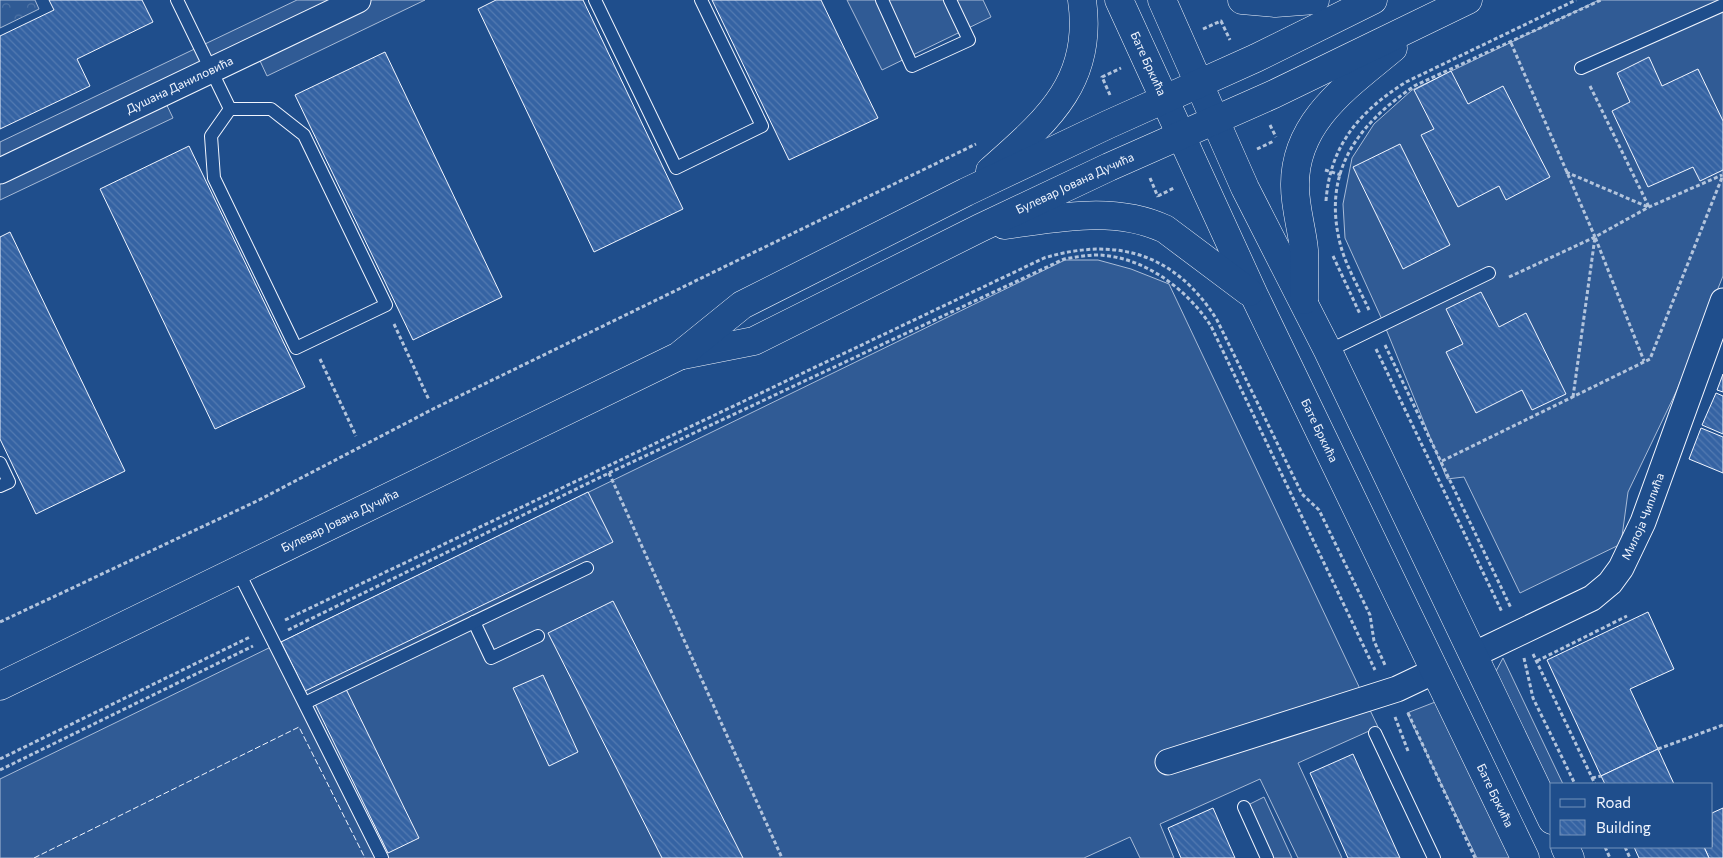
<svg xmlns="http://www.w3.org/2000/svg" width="1723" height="858" viewBox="0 0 1723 858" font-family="Commissioner,sans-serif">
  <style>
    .built { fill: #305b95; stroke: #a8bbd7 }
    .park { fill: url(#park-crowns); stroke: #a8bbd7 }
    .building { fill: url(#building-back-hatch); stroke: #f2f6ff }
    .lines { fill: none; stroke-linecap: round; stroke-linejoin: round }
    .lane-casing { stroke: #f2f6ff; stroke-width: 14 }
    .street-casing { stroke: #f2f6ff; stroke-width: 27 }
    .secondary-casing { stroke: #f2f6ff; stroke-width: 29 }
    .path { stroke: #b3c4dc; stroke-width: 3; stroke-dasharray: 4 2.5; stroke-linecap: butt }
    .lane { stroke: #1f4e8c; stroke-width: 12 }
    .street { stroke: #1f4e8c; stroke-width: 25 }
    .secondary { stroke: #1f4e8c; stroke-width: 28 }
    .fence { stroke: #f2f6ff; stroke-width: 1; stroke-dasharray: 6 2.5; stroke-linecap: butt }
    .labels { text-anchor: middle; stroke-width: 4; stroke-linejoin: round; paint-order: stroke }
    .street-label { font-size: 12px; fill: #f2f6ff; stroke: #1f4e8c }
  </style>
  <defs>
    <pattern id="park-crowns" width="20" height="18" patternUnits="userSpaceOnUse" patternTransform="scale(1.25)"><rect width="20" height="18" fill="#305b95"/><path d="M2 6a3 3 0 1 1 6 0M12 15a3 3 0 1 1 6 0" fill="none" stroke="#4e73a5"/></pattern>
    <pattern id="building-back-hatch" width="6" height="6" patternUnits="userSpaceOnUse" patternTransform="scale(1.25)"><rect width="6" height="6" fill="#3563a3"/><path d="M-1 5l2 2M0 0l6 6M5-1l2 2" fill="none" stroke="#537ab1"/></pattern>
  </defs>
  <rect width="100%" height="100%" fill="#1f4e8c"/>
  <g class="built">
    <path d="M297,0h128l-158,76 -12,-26 -93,45 11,23 -173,82v-58z"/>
    <path d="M847,0h136l8,17 -109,53z"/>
    <path d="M1599,0h124v276l-46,114 -49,102 -7,52 -101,49 -56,-116 -17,2 -63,-155 -39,-86 -2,-34 9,-46 22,-34 38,-34z"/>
    <path d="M1065,260h33l33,9 38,15 209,443 -80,36 44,95h-44l-38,-79 -100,45 14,34h-34l-10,-21 -46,21h-1084v-79z"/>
    <path d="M1503,658l60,126h-11v36l-64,-134z"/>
    <path d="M1448,697l77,161h-48l-70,-145z"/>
    <path d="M1264,797l28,61h-25l-23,-51z"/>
  </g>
  <path class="park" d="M0,0h35l4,9 -39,19z"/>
  <g class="building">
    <path d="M49,0h93l11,22 -76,37 13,27 -90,43v-93l54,-26z"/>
    <path d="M496,0h87l100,209 -89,43 -116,-243z"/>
    <path d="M712,0h109l57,118 -89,42z"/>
    <path d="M385,52l117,245 -89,43 -118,-245z"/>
    <path d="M1649,57l13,29 36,-17 25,52v49l-23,11 -7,-14 -45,20 -36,-76 18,-9 -13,-29z"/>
    <path d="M1451,71l17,33 35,-18 47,91 -44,23 -7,-14 -41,21 -37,-72 13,-6 -20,-39z"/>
    <path d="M1400,144l50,101 -47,24 -50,-102z"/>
    <path d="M189,146l116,241 -90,42 -115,-240z"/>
    <path d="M10,232l115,239 -89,43 -36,-75v-202z"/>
    <path d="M1481,292l18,35 27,-14 40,81 -34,16 -10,-20 -46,23 -30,-61 17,-8 -17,-35z"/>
    <path d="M1723,374v18l-6,-2z"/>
    <path d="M1716,393l7,3v38l-21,-9z"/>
    <path d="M1701,428l22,9v36l-34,-14z"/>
    <path d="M588,492l25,50 -308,149 -24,-49z"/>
    <path d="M613,601l130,257h-81l-114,-225z"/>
    <path d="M1648,612l26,57 -44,20 28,60 -57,27 -54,-116z"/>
    <path d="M543,675l35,77 -29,14 -36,-78z"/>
    <path d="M346,689l73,149 -31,15 -73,-149z"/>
    <path d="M1658,749l16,35h-69l-4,-8z"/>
    <path d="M1353,754l47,104h-52l-38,-85z"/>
    <path d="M1213,808l22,50h-54l-13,-30z"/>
    <path d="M1723,808v50h-14l-5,-11h8v-34z"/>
    <path d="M1634,847h70l5,11h-70z"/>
  </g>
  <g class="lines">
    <defs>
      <g id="lane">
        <path d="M177,0l53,109 -19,27 3,42 82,170 90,-43 -82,-170 -33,-26h-41"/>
        <path d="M595,0l81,168 86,-42 -61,-126"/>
        <path d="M882,0l30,66 57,-26 -19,-40"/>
        <path d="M1581,68l142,-63"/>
        <path d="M1328,351l161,-78"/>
        <path d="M0,463l9,19 -9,4"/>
        <path d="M238,571l144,287"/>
        <path d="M474,622l17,36 47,-22"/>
        <path d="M305,703l282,-135"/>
        <path d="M1375,733l59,125"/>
        <path d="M1244,807l23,51"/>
      </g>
      <g id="street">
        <path id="s1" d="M0,171l358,-171"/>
        <path id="s2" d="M1473,655l119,-57 18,-15 11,-15 22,-46 80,-221"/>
        <path d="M1168,762l229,-73 38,-18"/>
      </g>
      <g id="secondary">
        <path id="s3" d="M1119,0l135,295 271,563"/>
        <path d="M1162,0l83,188 83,163 224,469"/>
        <path d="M1242,0l33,3 40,-3"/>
        <path d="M990,171c55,-49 104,-88 92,-171"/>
        <path d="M1004,225c53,-7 110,-20 161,4l84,63"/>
        <path d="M1304,300c0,-16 1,-33 0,-50 -2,-21 -9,-42 -9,-64 -1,-65 54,-101 98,-138"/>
        <path id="s4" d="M683,355l71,-14 226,-113 129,-61 165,-73 194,-94"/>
        <path id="s5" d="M0,686l679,-330 63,-51 224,-113 141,-67 149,-67 117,-58"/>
        <path d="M1565,847l5,11"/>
      </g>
    </defs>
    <use href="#lane" class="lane-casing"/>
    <use href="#street" class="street-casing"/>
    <use href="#secondary" class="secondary-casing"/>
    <g class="path">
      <path d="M1203,29l18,-8 9,19"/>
      <path d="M1511,43l84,194"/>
      <path d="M1590,86l59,121"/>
      <path d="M1110,95l-8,-18 19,-9"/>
      <path d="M1270,125l6,12"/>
      <path d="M1257,149l17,-8"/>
      <path d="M1325,170l16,5"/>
      <path d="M1566,172l82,35"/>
      <path d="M1150,178l8,19"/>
      <path d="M1158,196l16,-8"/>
      <path d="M1326,201c4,-56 34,-90 80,-119l170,-82"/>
      <path d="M1333,256l27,58"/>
      <path d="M1509,277l86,-40 54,-30 73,-32"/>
      <path d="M1369,310c-9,-20 -22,-42 -28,-63 -20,-74 15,-122 75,-162l185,-85"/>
      <path d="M394,324l35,76"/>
      <path d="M1385,345l126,263"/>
      <path d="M1376,349l126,263"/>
      <path d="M320,359l36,77"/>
      <path d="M1573,397l22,-160 49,124"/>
      <path d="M1442,461l208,-102 73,-184"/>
      <path d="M609,473l173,385"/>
      <path d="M285,620l759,-362c73,-22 132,-4 173,62l85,174 17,16 51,105 4,26 11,24"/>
      <path d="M0,622l257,-121 176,-92 543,-265"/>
      <path d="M288,630l321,-157 455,-214c12,-2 23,-4 35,-4 45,2 88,34 112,71l164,344"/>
      <path d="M1533,654l62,130"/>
      <path d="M1524,658l9,40 42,86"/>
      <path d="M1537,661l90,-45"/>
      <path d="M1408,713l67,145"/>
      <path d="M1395,717l13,34"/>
      <path d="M1658,749l65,-24"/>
      <path d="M0,759l250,-122"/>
      <path d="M0,770l253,-124"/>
      <path d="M1592,778l9,-2"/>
      <path d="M1605,847l5,11"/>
      <path d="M1625,847l5,11"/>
    </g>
    <use href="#lane" class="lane"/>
    <use href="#street" class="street"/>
    <use href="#secondary" class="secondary"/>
    <path class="fence" d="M34,858l265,-131 66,131"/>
  </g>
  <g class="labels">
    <g class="street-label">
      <text dy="4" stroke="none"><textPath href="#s3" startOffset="70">Бате Бркића</textPath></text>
      <text dy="4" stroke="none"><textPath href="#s1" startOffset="199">Душана Даниловића</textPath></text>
      <text dy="4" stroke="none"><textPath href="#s4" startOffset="430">Булевар Јована Дучића</textPath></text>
      <text dy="4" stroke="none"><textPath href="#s3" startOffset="475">Бате Бркића</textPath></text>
      <text dy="4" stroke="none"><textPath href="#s2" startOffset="230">Милоја Чиплића</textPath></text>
      <text dy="4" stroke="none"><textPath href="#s5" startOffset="378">Булевар Јована Дучића</textPath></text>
      <text dy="4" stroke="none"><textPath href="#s3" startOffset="880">Бате Бркића</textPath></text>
    </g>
  </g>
  <rect x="1550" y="783" width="162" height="65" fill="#1f4e8c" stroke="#7391ba"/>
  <rect x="1560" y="799" width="25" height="8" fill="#1f4e8c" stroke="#7391ba"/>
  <text x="1596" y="808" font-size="15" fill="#f2f6ff">Road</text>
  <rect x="1560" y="820" width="25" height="15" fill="url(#building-back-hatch)" stroke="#7391ba"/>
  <text x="1596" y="833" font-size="15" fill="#f2f6ff">Building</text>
</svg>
